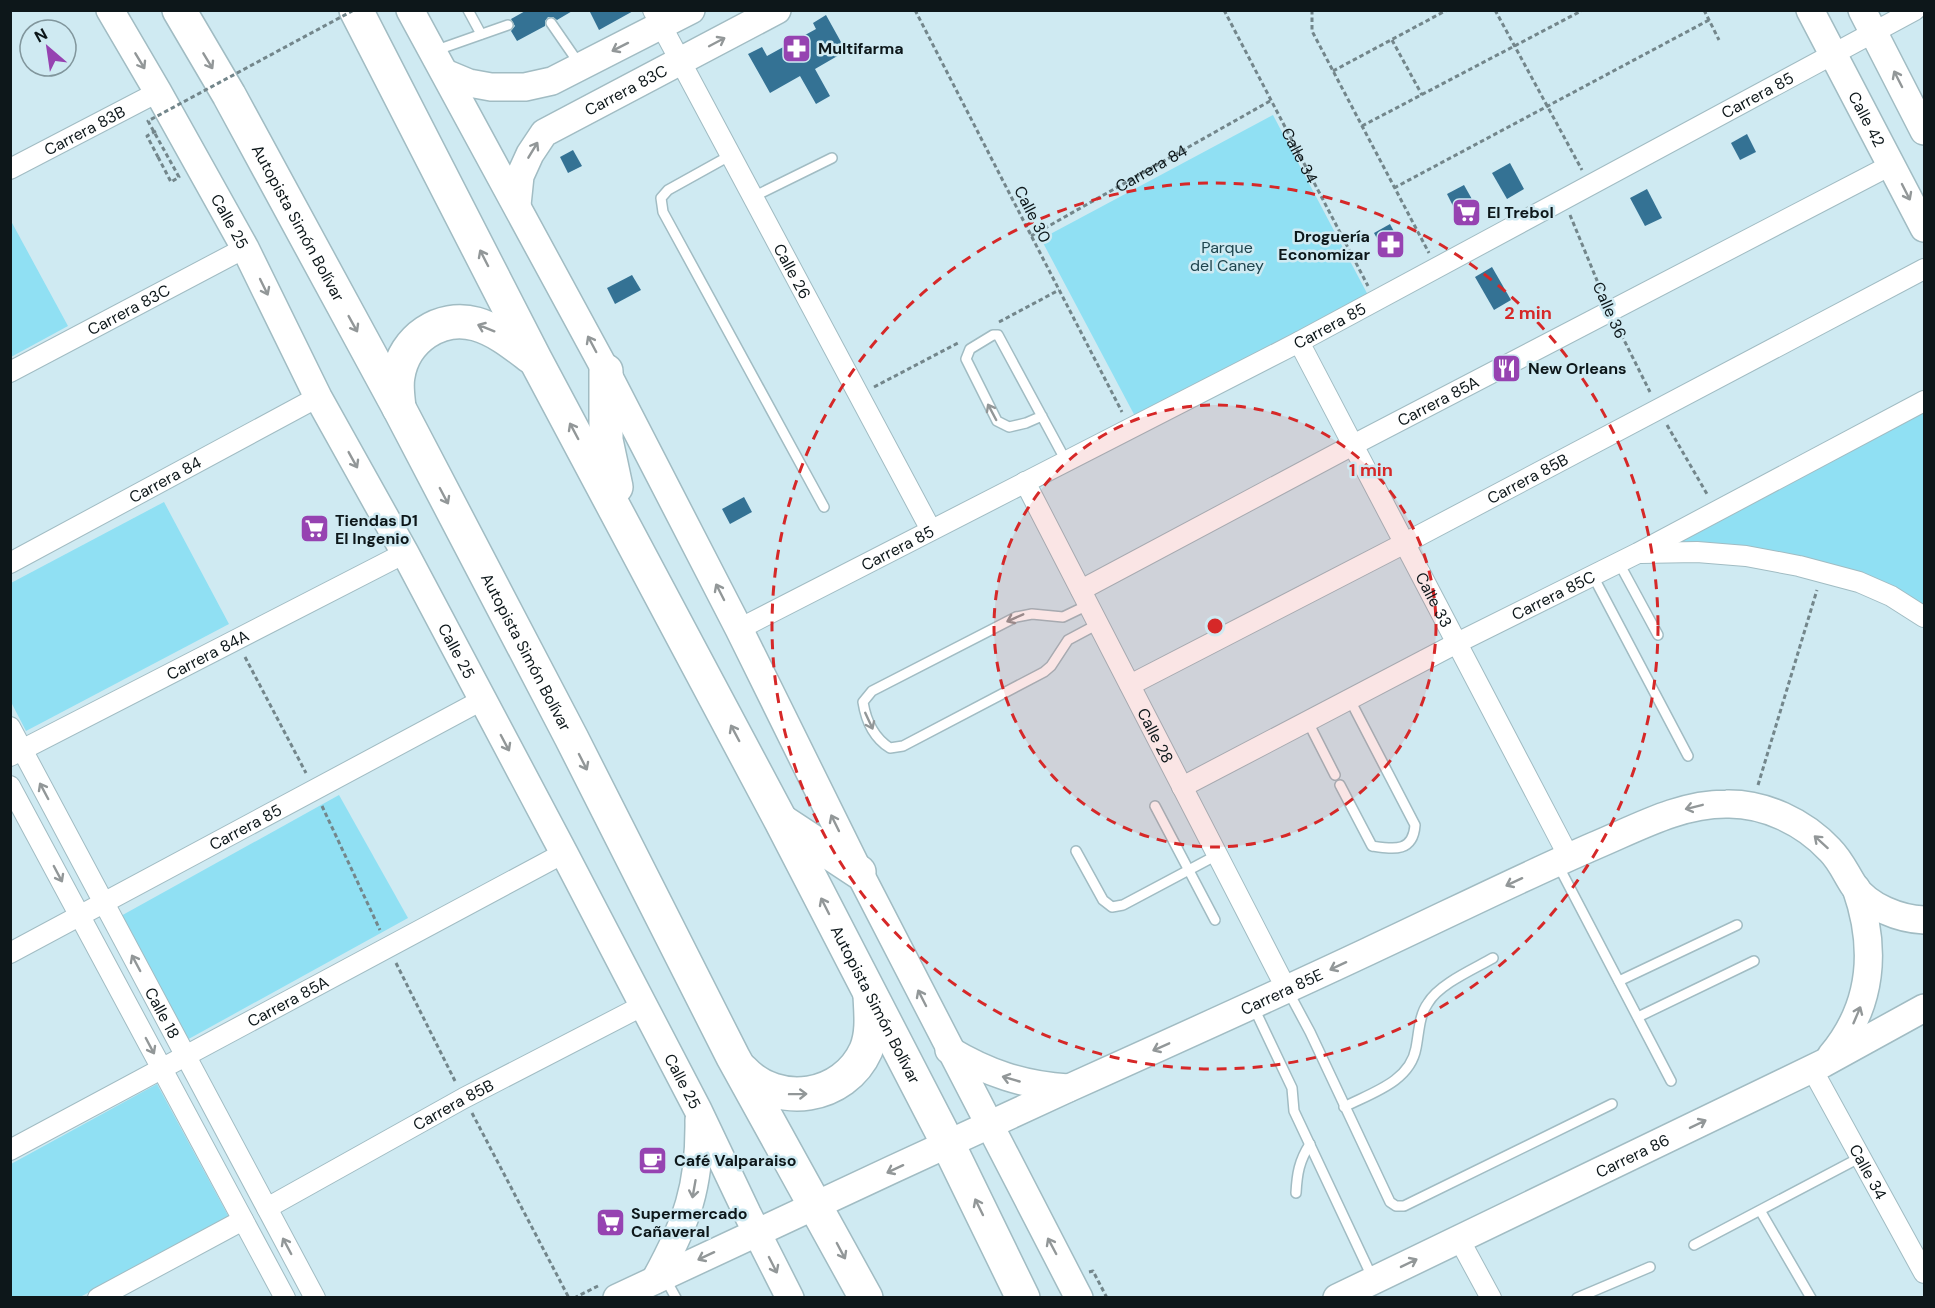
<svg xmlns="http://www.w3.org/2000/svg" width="1935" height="1308" viewBox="0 0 1935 1308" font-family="'DM Sans',sans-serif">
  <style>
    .green { fill: #90e0f3 }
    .building { fill: #347294 }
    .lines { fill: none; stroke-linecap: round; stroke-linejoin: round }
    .lane-casing { stroke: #a1bcc3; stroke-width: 12 }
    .street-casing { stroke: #a1bcc3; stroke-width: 22 }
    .secondary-casing { stroke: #a1bcc3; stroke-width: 30 }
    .highway-casing { stroke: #a1bcc3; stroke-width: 36 }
    .path { stroke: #73868b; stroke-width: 3; stroke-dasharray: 4.5 3; stroke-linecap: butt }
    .lane { stroke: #fff; stroke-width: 9 }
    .street { stroke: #fff; stroke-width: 20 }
    .secondary { stroke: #fff; stroke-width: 27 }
    .highway { stroke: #fff; stroke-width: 33 }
    .path-bridge { stroke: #73868b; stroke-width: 3; stroke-dasharray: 4.5 3; stroke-linecap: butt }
    .oneway { stroke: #929798 }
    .ring { fill: none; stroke: #d62828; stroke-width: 3; stroke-dasharray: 10 8 }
    .labels { text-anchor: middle; stroke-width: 5; stroke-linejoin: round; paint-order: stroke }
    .poi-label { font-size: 16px; font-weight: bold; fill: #0d171a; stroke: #cfeaf2; text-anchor: start }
    .street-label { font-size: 16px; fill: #0d171a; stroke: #cfeaf2 }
    .park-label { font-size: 16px; fill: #1d434c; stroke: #cfeaf2 }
    .centre { fill: #d62828; stroke: #cfeaf2; stroke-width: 3 }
    .ring-label { font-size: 18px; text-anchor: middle; font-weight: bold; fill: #d62828; stroke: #cfeaf2; stroke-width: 5; stroke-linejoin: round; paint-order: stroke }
  </style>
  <rect width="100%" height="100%" fill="#cfeaf2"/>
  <g class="green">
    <path d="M1273,115l96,182 -232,123 -96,-181z"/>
    <path d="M11,221l57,105 -57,31h-1z"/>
    <path d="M1924,401v216l-125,-51 -161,-13z"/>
    <path d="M164,502l65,122 -203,107 -15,-29v-119z"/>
    <path d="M339,795l69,123 -223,123 -66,-124z"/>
    <path d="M157,1084l73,135 -150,78 -69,1v-134z"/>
  </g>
  <g class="building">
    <path d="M527,10h47l-17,10 -4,-3h-5l-3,4v5l-28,15 -6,-10 4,-5 -4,-7z"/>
    <path d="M589,10h46l-36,20z"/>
    <path d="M826,15l20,36 -31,18 15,27 -14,8 -16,-28 -30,17 -22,-39 14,-7 5,9 49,-27 -3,-6z"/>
    <path d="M1747,134l9,18 -16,8 -9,-17z"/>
    <path d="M573,150l9,16 -14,7 -8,-16z"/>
    <path d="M1510,163l14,26 -17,10 -15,-26z"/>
    <path d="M1464,185l14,25 -18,10 -13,-26z"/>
    <path d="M1647,189l15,29 -17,8 -15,-28z"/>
    <path d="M1390,224l11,21 -16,8 -11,-20z"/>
    <path d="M1492,267l19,33 -17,10 -19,-33z"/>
    <path d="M632,275l9,15 -26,14 -8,-16z"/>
    <path d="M744,497l8,15 -22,12 -8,-15z"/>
  </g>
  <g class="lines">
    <defs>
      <g id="lane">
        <path d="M468,10l13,24"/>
        <path d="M551,23l29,42"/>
        <path d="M434,51l74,-26"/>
        <path d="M731,155l-63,35 -7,8 2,14 161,295"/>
        <path d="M753,197l79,-39"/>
        <path d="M1042,416l-16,7 -17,4 -12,-6 -31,-62 4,-10 23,-14h5l68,126"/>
        <path d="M1619,563l39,72"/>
        <path d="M1593,576l95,180"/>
        <path d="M1088,605l-25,12 -31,-3 -16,3 -144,74 -9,11c3,19 11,36 27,46l13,-2 141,-74 7,-6 17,-26 30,-16"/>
        <path d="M1308,722l27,53"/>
        <path d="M1340,785l32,61c21,3 41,7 43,-21l-65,-125"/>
        <path d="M1155,806l60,114"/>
        <path d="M1076,851l27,49 9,7 11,-2 94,-50"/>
        <path d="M1558,865l113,216"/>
        <path d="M1619,981l118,-56"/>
        <path d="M1288,991l22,41 80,170 6,4h8l208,-102"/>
        <path d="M1254,1008l38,80 2,23 79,168"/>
        <path d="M1638,1017l116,-56"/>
        <path d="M1344,1107c27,-14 66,-25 72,-59 3,-15 3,-33 12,-45 11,-19 46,-34 65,-45"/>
        <path d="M1296,1193c1,-19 3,-32 14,-49"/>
        <path d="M1761,1212l50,86"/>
        <path d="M1694,1245l167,-88"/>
        <path d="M665,1278l11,20"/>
        <path d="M1577,1298l73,-31"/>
      </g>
      <g id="street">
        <path id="s3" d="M653,10l278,520"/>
        <path id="s4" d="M10,169l148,-77"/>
        <path id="s5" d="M1299,342l270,515"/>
        <path id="s6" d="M10,372l235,-124"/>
        <path id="s7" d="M1025,482l262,508"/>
        <path d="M1641,553l56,-1 49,4 53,10 60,16 32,14 33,21"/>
        <path id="s8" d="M10,563l308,-166"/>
        <path id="s9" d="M1081,590l272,-145 540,-281"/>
        <path id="s10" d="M739,629l560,-287 616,-332"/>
        <path id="s11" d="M1130,685l275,-142 519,-274"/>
        <path id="s12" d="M10,727l305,571"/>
        <path id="s13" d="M10,756l395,-203"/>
        <path d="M10,786l275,512"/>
        <path id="s14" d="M1182,787l275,-144 181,-90 286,-152"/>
        <path id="s15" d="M10,953l472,-253"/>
        <path id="s16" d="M1812,1069l112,204"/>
        <path id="s17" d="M10,1150l554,-297"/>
        <path id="s18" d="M267,1208l197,-110 178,-92"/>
        <path d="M1459,1239l32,59"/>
        <path d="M98,1298l145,-78"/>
      </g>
      <g id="secondary">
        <path id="s19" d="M110,10l48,82 87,156 73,149 87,156 159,300 134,257 49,103 43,85"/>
        <path d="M410,10l196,361 133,258 120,243 220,426"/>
        <path id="s20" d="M1810,10l114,218"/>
        <path d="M1862,10l62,121"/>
        <path d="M445,73l24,10 22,4h34l27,-6 139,-71"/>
        <path id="s21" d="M517,205l3,-29 10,-22 14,-21 233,-123"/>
        <path d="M949,1050c38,23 74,35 119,38"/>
        <path d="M1831,1056c42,-50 46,-108 25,-168"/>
        <path d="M655,1280c32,-58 45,-93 44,-160"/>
        <path id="s22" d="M617,1298c150,-70 301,-141 452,-210 100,-45 200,-90 300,-137 75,-35 149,-72 225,-105 43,-18 85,-42 132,-42 38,-1 78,18 104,46 11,11 16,24 24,36 14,21 46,33 70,34"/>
        <path id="s23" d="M1337,1298l487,-235 100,-55"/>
      </g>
      <g id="highway">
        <path id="s24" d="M179,10l50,85 170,313 172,329 162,320 133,241"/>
        <path id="s25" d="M356,10l179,349 246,462 167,323 75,154"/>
        <path d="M606,371v69l10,47"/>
        <path d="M399,408c-1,-11 -3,-22 -1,-32 6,-37 42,-62 78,-52 21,6 38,20 55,33"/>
        <path d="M783,822l76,50"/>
        <path d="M742,1070c36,39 102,29 124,-20 7,-17 5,-36 4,-54"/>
      </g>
    </defs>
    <use href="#lane" class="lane-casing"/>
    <use href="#street" class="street-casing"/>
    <use href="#secondary" class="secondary-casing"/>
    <use href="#highway" class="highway-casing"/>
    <g class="path">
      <path d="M915,10l207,402"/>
      <path id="s1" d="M1224,10l144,276"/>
      <path d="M1312,10v21l117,222"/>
      <path d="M1495,10l87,160"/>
      <path d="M1704,10l15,30"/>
      <path d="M1392,40l30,55"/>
      <path d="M1333,71l114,-61"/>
      <path d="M1362,126l221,-116"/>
      <path d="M156,131l-9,5 11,21"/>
      <path d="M1394,188l315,-168"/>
      <path d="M1570,215l33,80"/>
      <path id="s2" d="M1031,236l239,-135"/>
      <path d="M999,322l60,-32"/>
      <path d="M1618,328l32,64"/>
      <path d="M874,387l84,-44"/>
      <path d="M1667,425l40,69"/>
      <path d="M245,657l61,116"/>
      <path d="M1758,785l59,-195"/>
      <path d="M322,806l58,124"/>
      <path d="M396,963l59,118"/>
      <path d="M472,1113l97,185"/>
      <path d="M1089,1272l4,-1 14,27"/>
      <path d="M574,1298l24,-12"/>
    </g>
    <use href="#lane" class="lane"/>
    <use href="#street" class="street"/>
    <use href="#secondary" class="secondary"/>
    <use href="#highway" class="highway"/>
    <path class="path-bridge" d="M158,157l13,25 8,-5 -31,-56 206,-111"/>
  </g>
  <defs><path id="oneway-shaft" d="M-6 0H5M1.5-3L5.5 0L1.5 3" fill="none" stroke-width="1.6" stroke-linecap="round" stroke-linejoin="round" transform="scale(1.5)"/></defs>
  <g class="oneway">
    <use href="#oneway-shaft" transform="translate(717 42) rotate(-28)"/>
    <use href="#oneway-shaft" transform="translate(620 47) rotate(153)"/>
    <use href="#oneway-shaft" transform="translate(140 61) rotate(59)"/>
    <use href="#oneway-shaft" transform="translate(208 61) rotate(59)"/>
    <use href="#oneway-shaft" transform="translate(1898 79) rotate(-117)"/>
    <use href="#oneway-shaft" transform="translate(533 150) rotate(-59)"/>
    <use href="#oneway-shaft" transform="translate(1906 192) rotate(63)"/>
    <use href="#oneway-shaft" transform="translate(484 258) rotate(-117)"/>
    <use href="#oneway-shaft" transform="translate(264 287) rotate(64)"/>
    <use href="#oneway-shaft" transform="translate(353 324) rotate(61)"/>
    <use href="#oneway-shaft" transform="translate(486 328) rotate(-158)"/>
    <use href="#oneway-shaft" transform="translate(592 344) rotate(-118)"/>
    <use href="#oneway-shaft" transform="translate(992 412) rotate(-118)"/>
    <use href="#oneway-shaft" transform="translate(574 431) rotate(-118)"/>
    <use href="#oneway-shaft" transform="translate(353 460) rotate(61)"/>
    <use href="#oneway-shaft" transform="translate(444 496) rotate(62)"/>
    <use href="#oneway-shaft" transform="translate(720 592) rotate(-117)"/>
    <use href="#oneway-shaft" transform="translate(1015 618) rotate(156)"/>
    <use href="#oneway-shaft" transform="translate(869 721) rotate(65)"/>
    <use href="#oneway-shaft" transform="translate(735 733) rotate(-118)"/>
    <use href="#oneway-shaft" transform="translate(505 743) rotate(62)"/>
    <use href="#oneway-shaft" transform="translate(583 762) rotate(63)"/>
    <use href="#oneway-shaft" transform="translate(44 791) rotate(-118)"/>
    <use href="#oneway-shaft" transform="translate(1694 807) rotate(166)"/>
    <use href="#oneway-shaft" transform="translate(835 823) rotate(-116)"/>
    <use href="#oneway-shaft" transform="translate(1821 842) rotate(-138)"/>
    <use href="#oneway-shaft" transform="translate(58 874) rotate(62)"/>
    <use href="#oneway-shaft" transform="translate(1514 882) rotate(155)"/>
    <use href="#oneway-shaft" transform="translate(825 906) rotate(-117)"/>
    <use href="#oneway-shaft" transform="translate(136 963) rotate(-118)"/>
    <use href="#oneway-shaft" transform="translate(1338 966) rotate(155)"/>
    <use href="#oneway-shaft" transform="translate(922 998) rotate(-117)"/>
    <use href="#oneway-shaft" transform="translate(1857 1015) rotate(-67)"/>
    <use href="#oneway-shaft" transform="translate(150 1046) rotate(62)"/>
    <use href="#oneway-shaft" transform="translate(1161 1047) rotate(156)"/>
    <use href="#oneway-shaft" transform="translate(1011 1079) rotate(-164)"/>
    <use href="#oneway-shaft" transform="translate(798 1094) rotate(-1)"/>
    <use href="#oneway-shaft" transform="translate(1698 1124) rotate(-26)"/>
    <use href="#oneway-shaft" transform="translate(895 1169) rotate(155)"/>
    <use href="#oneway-shaft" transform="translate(694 1189) rotate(100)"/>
    <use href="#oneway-shaft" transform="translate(979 1207) rotate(-116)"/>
    <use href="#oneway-shaft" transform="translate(287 1246) rotate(-118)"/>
    <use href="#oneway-shaft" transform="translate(1052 1246) rotate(-118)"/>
    <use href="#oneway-shaft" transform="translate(841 1251) rotate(62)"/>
    <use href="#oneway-shaft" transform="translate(706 1256) rotate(155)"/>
    <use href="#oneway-shaft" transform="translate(1409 1263) rotate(-26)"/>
    <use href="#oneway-shaft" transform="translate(773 1265) rotate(63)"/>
  </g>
  <circle cx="1215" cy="626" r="221" fill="#d62828" fill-opacity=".12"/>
  <g class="ring">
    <circle cx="1215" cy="626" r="221"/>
    <circle cx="1215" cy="626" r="443"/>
  </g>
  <defs>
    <symbol id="pharmacy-square" viewBox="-11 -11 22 22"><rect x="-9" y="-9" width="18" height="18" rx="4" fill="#9643b1" stroke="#cfeaf2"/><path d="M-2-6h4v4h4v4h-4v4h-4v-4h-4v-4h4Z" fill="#fff"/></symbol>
    <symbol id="supermarket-square" viewBox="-11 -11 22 22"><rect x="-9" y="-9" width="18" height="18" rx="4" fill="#9643b1" stroke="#cfeaf2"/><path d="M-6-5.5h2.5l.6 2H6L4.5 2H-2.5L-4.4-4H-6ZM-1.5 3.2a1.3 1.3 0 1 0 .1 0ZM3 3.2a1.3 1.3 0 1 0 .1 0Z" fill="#fff"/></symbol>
    <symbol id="restaurant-square" viewBox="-11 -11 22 22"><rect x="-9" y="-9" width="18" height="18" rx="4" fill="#9643b1" stroke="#cfeaf2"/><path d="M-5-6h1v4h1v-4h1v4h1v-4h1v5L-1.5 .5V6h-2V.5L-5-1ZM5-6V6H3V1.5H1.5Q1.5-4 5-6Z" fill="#fff"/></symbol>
    <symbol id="cafe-square" viewBox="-11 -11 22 22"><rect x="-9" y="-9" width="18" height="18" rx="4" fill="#9643b1" stroke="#cfeaf2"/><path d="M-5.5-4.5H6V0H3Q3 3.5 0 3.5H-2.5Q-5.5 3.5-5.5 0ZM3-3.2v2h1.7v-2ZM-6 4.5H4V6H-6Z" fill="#fff"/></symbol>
  </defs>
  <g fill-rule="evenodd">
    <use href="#pharmacy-square" x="780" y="32" width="33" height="33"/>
    <use href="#supermarket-square" x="1450" y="196" width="33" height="33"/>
    <use href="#pharmacy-square" x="1374" y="228" width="33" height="33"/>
    <use href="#restaurant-square" x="1490" y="352" width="33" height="33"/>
    <use href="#supermarket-square" x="298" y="512" width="33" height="33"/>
    <use href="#cafe-square" x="636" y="1144" width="33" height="33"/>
    <use href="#supermarket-square" x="594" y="1206" width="33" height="33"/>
  </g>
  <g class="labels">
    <g class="poi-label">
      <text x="818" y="54">Multifarma</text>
      <text x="1487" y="218">El Trebol</text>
      <text x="1370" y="242" text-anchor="end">Droguería<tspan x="1370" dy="18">Economizar</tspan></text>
      <text x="1528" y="374">New Orleans</text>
      <text x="335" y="526">Tiendas D1<tspan x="335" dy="18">El Ingenio</tspan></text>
      <text x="674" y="1166">Café Valparaiso</text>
      <text x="631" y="1219">Supermercado<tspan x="631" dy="18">Cañaveral</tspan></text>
    </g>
    <g class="street-label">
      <text dy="6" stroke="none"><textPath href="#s21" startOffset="171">Carrera 83C</textPath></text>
      <text dy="6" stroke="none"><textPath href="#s10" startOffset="1150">Carrera 85</textPath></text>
      <text dy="6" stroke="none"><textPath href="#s20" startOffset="123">Calle 42</textPath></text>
      <text dy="6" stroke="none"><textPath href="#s4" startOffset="84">Carrera 83B</textPath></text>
      <text dy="6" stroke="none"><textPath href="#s1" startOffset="164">Calle 34</textPath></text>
      <text dy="6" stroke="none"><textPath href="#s2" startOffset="138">Carrera 84</textPath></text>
      <text transform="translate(1033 214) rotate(63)" y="6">Calle 30</text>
      <text dy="6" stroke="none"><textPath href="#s19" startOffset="243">Calle 25</textPath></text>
      <text dy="6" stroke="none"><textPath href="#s24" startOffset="244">Autopista Simón Bolívar</textPath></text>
      <text dy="6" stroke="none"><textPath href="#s3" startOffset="296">Calle 26</textPath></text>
      <text dy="6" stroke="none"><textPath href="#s6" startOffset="134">Carrera 83C</textPath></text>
      <text transform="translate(1610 310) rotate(66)" y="6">Calle 36</text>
      <text dy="6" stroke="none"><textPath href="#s10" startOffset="664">Carrera 85</textPath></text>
      <text dy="6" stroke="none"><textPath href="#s9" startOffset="404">Carrera 85A</textPath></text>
      <text dy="6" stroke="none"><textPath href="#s11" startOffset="448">Carrera 85B</textPath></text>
      <text dy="6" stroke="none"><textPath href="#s8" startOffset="176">Carrera 84</textPath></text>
      <text dy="6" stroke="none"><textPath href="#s10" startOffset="178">Carrera 85</textPath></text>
      <text dy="6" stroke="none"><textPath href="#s14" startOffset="418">Carrera 85C</textPath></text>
      <text dy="6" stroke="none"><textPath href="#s5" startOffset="291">Calle 33</textPath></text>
      <text dy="6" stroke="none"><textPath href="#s19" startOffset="729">Calle 25</textPath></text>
      <text dy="6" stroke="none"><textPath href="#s24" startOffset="730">Autopista Simón Bolívar</textPath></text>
      <text dy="6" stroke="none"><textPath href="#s13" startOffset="222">Carrera 84A</textPath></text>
      <text dy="6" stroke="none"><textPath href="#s7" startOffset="285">Calle 28</textPath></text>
      <text dy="6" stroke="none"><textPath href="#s15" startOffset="267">Carrera 85</textPath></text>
      <text dy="6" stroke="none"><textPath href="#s22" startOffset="732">Carrera 85E</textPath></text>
      <text dy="6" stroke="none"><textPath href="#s17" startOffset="315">Carrera 85A</textPath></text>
      <text dy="6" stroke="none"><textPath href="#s25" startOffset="1122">Autopista Simón Bolívar</textPath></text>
      <text dy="6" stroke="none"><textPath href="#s12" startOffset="324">Calle 18</textPath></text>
      <text dy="6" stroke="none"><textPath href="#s19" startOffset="1215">Calle 25</textPath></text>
      <text dy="6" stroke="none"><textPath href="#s18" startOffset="213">Carrera 85B</textPath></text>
      <text dy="6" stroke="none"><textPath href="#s23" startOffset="328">Carrera 86</textPath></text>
      <text dy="6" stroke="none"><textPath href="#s16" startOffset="117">Calle 34</textPath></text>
    </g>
    <g class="park-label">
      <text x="1227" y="253">Parque<tspan x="1227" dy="18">del Caney</tspan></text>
    </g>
  </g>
  <circle cx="1215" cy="626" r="9" class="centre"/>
  <g class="ring-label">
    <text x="1528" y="319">2 min</text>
    <text x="1371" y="476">1 min</text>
  </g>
  <rect width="1935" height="1308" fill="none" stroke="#0d171a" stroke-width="24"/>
  <g transform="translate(48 48) rotate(331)"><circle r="28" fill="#cfeaf2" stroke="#81969c" stroke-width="1.5"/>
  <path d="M0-4.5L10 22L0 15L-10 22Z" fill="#9643b1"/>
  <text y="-9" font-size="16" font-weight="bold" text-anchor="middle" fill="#0d171a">N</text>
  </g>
</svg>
